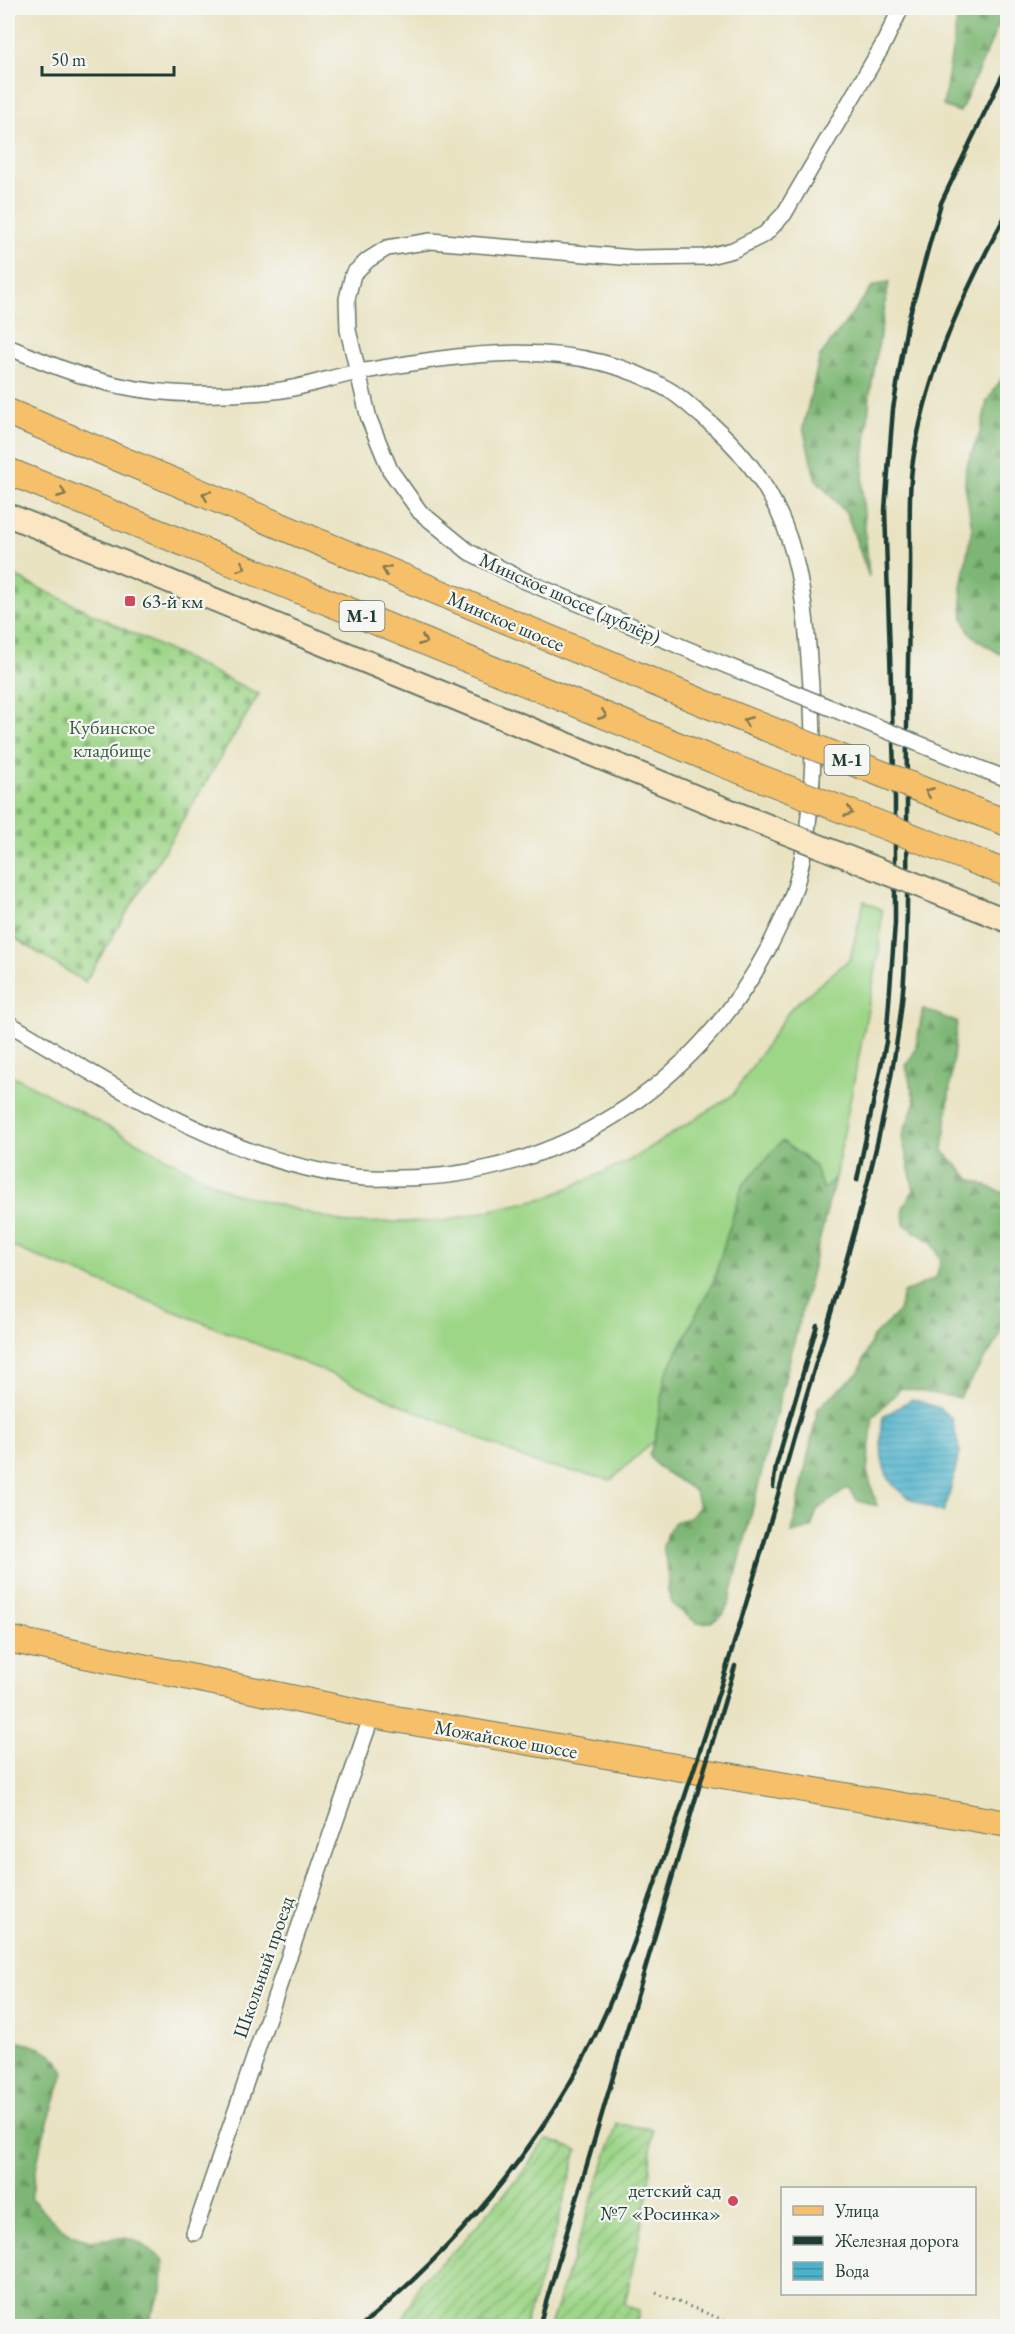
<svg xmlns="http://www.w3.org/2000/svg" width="1015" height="2334" viewBox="0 0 1015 2334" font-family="'EB Garamond',serif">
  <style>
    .grass { fill: #9ed688; stroke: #5e8a5e; stroke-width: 1.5 }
    .forest { fill: url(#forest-firs); stroke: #4e7a54; stroke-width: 1.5 }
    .cemetery { fill: url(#cemetery-stones); stroke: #5e8a5e; stroke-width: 1.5 }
    .garden { fill: url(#garden-furrows); stroke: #5e8a5e; stroke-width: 1.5 }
    .water { fill: url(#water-rules); stroke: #367780; stroke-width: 1.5 }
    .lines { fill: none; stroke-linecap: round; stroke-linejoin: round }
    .minor-casing { stroke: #676; stroke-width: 18 }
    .secondary-casing { stroke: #676; stroke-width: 26 }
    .primary-casing { stroke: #676; stroke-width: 28 }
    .trunk-casing { stroke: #676; stroke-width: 28 }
    .path { stroke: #676; stroke-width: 3; stroke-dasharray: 1.5 4.5; stroke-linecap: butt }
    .minor { stroke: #fff; stroke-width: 15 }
    .secondary { stroke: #fbe6c4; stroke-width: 22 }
    .primary { stroke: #f6c06b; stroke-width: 26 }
    .trunk { stroke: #f6c06b; stroke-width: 26 }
    .rail { stroke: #1f3d34; stroke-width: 4.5 }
    .minor-bridge-casing { stroke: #676; stroke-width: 18; stroke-linecap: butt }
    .secondary-bridge-casing { stroke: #676; stroke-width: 26; stroke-linecap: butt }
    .trunk-bridge-casing { stroke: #676; stroke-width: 28; stroke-linecap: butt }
    .minor-bridge { stroke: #fff; stroke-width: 15 }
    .secondary-bridge { stroke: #fbe6c4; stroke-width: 22 }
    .trunk-bridge { stroke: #f6c06b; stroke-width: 26 }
    .oneway { stroke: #80784d }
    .poi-dot { fill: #d1495b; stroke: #f6f6f2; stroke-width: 2 }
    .labels { text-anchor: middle; stroke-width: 4.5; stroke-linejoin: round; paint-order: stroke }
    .shield { fill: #f6f6f2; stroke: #60746d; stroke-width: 1.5 }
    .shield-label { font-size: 18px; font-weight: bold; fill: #1f3d34 }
    .street-label { font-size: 20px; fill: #1f3d34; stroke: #f6f6f2 }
    .poi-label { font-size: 20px; fill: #1f3d34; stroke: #f6f6f2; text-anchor: start }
    .park-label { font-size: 20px; fill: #385c45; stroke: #f6f6f2 }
  </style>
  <defs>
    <pattern id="forest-firs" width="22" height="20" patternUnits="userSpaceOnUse" patternTransform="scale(1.5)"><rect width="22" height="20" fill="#7eb774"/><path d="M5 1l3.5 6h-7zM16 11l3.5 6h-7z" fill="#679660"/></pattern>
    <pattern id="cemetery-stones" width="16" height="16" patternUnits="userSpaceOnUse" patternTransform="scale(1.5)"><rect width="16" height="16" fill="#9ed688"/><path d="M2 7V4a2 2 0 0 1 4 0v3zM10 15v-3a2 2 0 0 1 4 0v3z" fill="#80af70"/></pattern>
    <pattern id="garden-furrows" width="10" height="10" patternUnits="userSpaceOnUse" patternTransform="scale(1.5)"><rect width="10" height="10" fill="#9ed688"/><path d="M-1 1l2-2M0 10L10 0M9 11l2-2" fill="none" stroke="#80af70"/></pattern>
    <pattern id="water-rules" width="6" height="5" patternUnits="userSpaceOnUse" patternTransform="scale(1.5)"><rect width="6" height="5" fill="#4cb1cb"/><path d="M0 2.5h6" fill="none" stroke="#3f91a6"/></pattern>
  </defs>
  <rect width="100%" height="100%" fill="#f6f6f2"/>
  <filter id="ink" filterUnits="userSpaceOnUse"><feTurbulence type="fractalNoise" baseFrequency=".0167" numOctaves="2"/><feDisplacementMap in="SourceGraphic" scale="12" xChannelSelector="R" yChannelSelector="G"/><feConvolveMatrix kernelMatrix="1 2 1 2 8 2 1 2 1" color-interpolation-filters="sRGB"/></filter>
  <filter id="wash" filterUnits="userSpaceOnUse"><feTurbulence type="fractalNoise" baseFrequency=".008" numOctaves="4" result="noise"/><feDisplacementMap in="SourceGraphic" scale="24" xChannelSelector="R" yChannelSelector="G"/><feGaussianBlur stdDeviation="1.35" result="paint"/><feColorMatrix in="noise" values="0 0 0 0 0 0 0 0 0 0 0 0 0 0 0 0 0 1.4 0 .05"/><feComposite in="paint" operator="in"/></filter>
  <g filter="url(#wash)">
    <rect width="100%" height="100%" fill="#e9e3c2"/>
    <path class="grass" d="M864,901l18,9 -3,43 -44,225 -12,12 -81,-4 -29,96 -48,94 -10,64 -44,40 -76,-17 -211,-92 -316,-126v-172l222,119 116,31 98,-2 104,-24 81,-36 104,-66 58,-87 59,-49z"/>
    <g class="forest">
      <path d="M959,8h47l-46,104 -17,-6z"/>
      <path d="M889,282l-19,112 -8,96 7,87 -22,-63 -32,-36 -12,-51 17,-71 53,-70z"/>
      <path d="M1007,371l1,156 -4,37 4,2 -1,92 -27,-16 -11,-10 -6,-14 -2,-31 11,-59 -7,-44 1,-17 15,-37 6,-29z"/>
      <path d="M923,1009l34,13 -14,129 27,28 34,14 3,6v71l-6,5 -1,61 -41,62 -58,-10 -28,29 -6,54 10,35 -19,-5 -10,-13 -31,22 -6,18 -19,5 26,-125 41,-36 14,-35 26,-26 4,-18 33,-15 5,-18 -9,-17 -28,-19 -1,-17 11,-17 -12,-53 13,-35 -9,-36 9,-15z"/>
      <path d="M782,1141l32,24 9,24 12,-11 -106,425 -6,12 -11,7 -15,1 -24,-18 -5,-13 1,-15 -6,-31 4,-13 8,-11 15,-5 9,-10 -4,-16 -37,-24 -9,-12 6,-15 10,-64 48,-94 29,-96z"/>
      <path d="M8,2041c14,0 39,7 50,19 2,3 4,9 6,13l-23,70 -10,55c13,14 28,32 46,39 15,7 30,0 46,1 14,1 30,13 40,22l-1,31 -12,25 -1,10h-141z"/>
    </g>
    <path class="cemetery" d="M8,573l251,121 -174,288 -77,-48z"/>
    <g class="garden">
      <path d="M617,2124l35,5 -3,59 -24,116 14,7 -3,15h-86z"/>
      <path d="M546,2139l31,11 -23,87 -29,89h-125l20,-44 41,-38 59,-68z"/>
    </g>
    <path class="water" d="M912,1399l27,9 13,11 8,33 -13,51 -4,9c-55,-16 -68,-39 -60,-95z"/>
  </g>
  <g filter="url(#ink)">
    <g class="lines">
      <defs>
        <g id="minor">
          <path d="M8,347c36,15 74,31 113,39 46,10 106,10 153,5 29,-3 57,-14 85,-19 101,-18 217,-38 310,18 12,7 23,18 34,27 82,68 99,140 106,242 6,72 7,147 -11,218 -6,24 -18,48 -29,70 -73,139 -212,231 -370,231 -15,0 -30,1 -44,-1 -128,-16 -239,-90 -347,-154"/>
          <path d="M713,660l-190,-80 -54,-28 -49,-40 -30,-42 -21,-51 -21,-89 -1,-31 6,-25 15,-14 19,-12 44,-7 203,17 71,-1 28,-7 32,-16 19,-20 99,-169 18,-37"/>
          <path d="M981,769l27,10"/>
          <path d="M194,2233l178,-518"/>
        </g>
        <g id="secondary">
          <path d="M8,515l705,289"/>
          <path d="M978,909l30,12"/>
        </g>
        <path id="primary" d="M8,1639l364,76 636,109"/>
        <g id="trunk">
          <path d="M8,412l703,294"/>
          <path d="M8,471l708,290"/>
          <path d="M983,814l25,9"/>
          <path d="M975,861l33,13"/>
        </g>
      </defs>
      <use href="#minor" class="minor-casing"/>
      <use href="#secondary" class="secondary-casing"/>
      <use href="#primary" class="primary-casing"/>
      <use href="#trunk" class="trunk-casing"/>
      <g class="path">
        <path d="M656,2293l82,33"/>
        <path d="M999,2326l9,-26"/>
      </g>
      <use href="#minor" class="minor"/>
      <use href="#secondary" class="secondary"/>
      <use href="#primary" class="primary"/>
      <use href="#trunk" class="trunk"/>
      <g class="rail">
        <path d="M857,1180l29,-138 9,-119v-124l-10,-289 8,-101 14,-84 34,-122 67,-139"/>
        <path d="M773,1487l3,-21 41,-141"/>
        <path d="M361,2326c82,-68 153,-148 207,-240 46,-77 75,-167 104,-252 46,-133 86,-267 124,-403 40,-139 91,-287 106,-430 7,-68 5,-137 5,-205 -1,-72 1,-144 3,-216 1,-41 -3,-86 4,-126 15,-88 51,-165 94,-243"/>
        <path d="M539,2326l196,-660"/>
      </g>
      <defs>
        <path id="minor-bridge" d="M713,660l268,109"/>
        <path id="secondary-bridge" d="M713,804l265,105"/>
        <g id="trunk-bridge">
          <path d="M711,706l272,108"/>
          <path d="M716,761l259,100"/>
        </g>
      </defs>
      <use href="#minor-bridge" class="minor-bridge-casing"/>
      <use href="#secondary-bridge" class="secondary-bridge-casing"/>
      <use href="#trunk-bridge" class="trunk-bridge-casing"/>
      <use href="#minor-bridge" class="minor-bridge"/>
      <use href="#secondary-bridge" class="secondary-bridge"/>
      <use href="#trunk-bridge" class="trunk-bridge"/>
    </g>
    <defs><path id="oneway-chevron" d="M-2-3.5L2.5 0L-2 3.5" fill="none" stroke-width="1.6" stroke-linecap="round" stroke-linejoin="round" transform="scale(1.5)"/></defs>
    <g class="oneway">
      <use href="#oneway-chevron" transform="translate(62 493) rotate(22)"/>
      <use href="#oneway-chevron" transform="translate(206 495) rotate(-157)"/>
      <use href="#oneway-chevron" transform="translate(242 567) rotate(22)"/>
      <use href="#oneway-chevron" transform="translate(386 570) rotate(-157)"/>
      <use href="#oneway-chevron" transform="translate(423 641) rotate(22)"/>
      <use href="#oneway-chevron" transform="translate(603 715) rotate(22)"/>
      <use href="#oneway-chevron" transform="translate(747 721) rotate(-158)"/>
      <use href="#oneway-chevron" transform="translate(929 792) rotate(-158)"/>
      <use href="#oneway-chevron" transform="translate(849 812) rotate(21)"/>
    </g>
  </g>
  <g class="poi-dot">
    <rect x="124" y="595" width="12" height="12" rx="3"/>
    <circle cx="733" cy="2201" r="6"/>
  </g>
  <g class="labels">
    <g class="shield">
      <rect x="339.5" y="601" width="45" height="30" rx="4.5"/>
      <rect x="824.5" y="745" width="45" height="30" rx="4.5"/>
    </g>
    <g class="shield-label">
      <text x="362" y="622">М-1</text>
      <text x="847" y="766">М-1</text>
    </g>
    <g class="street-label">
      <text transform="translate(570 598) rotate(24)" y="7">Минское шоссе (дублёр)</text>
      <text transform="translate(506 621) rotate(23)" y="7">Минское шоссе</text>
      <text transform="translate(506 1739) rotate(10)" y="7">Можайское шоссе</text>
      <text transform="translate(263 1967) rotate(-71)" y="7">Школьный проезд</text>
    </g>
    <g class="poi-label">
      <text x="142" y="608">63-й км</text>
      <text x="721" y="2197" text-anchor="end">детский сад<tspan x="721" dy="23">№7 «Росинка»</tspan></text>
    </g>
    <g class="park-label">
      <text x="112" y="734">Кубинское<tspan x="112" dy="23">кладбище</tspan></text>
    </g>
  </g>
  <rect width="1015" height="2334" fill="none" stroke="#f6f6f2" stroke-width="30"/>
  <rect x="781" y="2187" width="195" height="108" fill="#f6f6f2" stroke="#a0aca6" stroke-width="1.5"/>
  <rect x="793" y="2206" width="30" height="9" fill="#f6c06b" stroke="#a0aca6" stroke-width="1.5"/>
  <text x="835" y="2217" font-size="18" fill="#1f3d34">Улица</text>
  <rect x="793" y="2236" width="30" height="9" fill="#1f3d34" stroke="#a0aca6" stroke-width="1.5"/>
  <text x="835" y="2247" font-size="18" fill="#1f3d34">Железная дорога</text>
  <rect x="793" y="2262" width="30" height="18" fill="url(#water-rules)" stroke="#a0aca6" stroke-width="1.5"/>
  <text x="835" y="2277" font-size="18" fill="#1f3d34">Вода</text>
  <path d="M42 66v9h132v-9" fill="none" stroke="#1f3d34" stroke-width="3"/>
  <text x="51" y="66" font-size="18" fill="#1f3d34" stroke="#f6f6f2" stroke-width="4.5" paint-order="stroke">50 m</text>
</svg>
